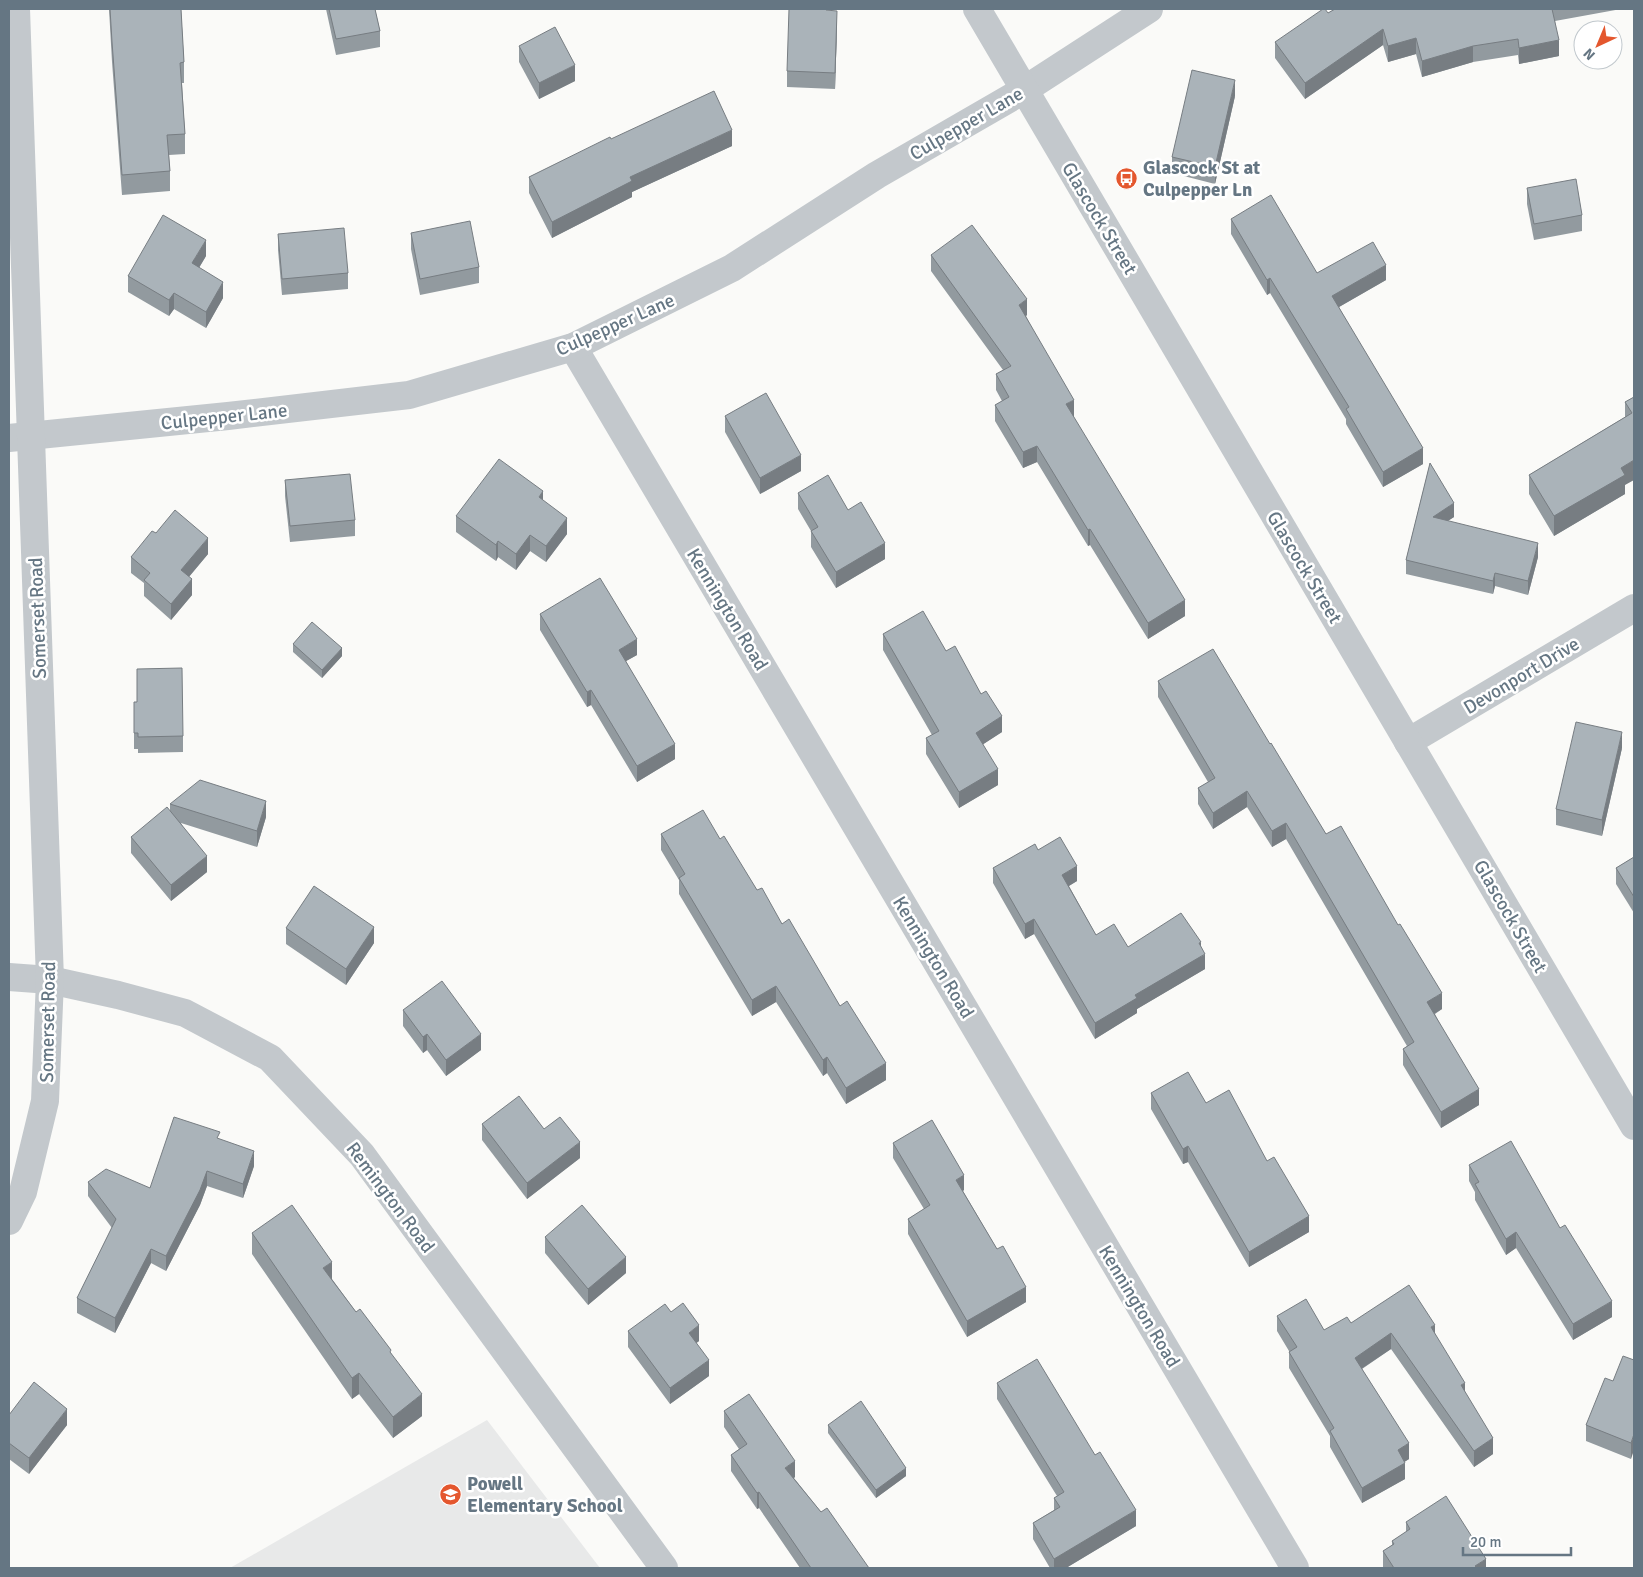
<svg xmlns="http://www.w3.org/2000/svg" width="1643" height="1577" viewBox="0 0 1643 1577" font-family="Signika,sans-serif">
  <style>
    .built { fill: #e8e9e9 }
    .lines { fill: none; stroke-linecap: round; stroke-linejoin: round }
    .minor { stroke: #c3c8cc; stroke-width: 28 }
    .tertiary { stroke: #c3c8cc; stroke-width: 28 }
    .wall { fill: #929a9f }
    .shaded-wall { fill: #777d82 }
    .building { fill: #aab3b9; stroke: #777d82 }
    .labels { text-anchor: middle; stroke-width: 5; stroke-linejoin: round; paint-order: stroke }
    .street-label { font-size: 19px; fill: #657683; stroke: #fff }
    .poi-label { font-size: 19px; font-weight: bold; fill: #657683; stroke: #fff; text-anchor: start }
  </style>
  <rect width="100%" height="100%" fill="#fafaf8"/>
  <path class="built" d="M487,1420l113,148h-370z"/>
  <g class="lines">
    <g class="minor">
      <path d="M573,347l722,1221"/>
      <path d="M9,438l219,-22 181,-21 164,-48 159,-79 145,-93 147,-85 125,-81"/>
      <path d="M1408,742l226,-134"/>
      <path d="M9,977l41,3 68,15 67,18 85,45 92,97 302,413"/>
      <path d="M9,1221l14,-29 22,-91 5,-121 -34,-971"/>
    </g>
    <path class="tertiary" d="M977,9l657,1117"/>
  </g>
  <g class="wall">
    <path d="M109,9h72l3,53v21h-2l3,51v20l-16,1 1,16v20l-48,4 -10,-133z"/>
    <path d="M326,9h49l5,22v16l-44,8z"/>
    <path d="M1335,9h286l-66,12 4,35 -40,8 -1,-9 -45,7 -51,15 -6,-23 -28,8 -5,-17 -78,54 -30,-41v-16l53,-29z"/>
    <path d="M826,10l11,17 -2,62 -48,-2v-16z"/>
    <path d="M519,46l56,35 -36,18 -20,-37z"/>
    <path d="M1235,96l-20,88 -43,-11v-16z"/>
    <path d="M611,139l121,7 -100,46v5l-80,41 -23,-45v-16z"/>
    <path d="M1527,188l55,27v16l-48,9 -7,-36z"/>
    <path d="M1231,219l86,54 69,7 -47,27 84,157 -40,23 -37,-63v-5l-76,-126 -3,2 -36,-61z"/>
    <path d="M411,233l68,34v16l-59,12 -9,-46z"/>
    <path d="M278,234l70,39v16l-66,6 -4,-45z"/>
    <path d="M931,255l96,60 -1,1 48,100h-1l112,200 -37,23 -58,-94 -2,1 -51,-84 -14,6 -28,-47v-16l7,-4 -6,-11v-16l7,-4 -72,-99z"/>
    <path d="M206,256l-7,12 24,30 -17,30 -32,-19 -5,7 -41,-24v-16z"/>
    <path d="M1634,397l-9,88v9l-71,42 -25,-42v-19l96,-58v-15z"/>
    <path d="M725,416l76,55 -41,23 -35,-62z"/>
    <path d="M1430,463l24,54 -7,4 91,36 -10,38 -33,-9 -2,8 -87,-20v-14z"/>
    <path d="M285,480l70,40v16l-65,6 -5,-46z"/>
    <path d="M798,493l87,66 -49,29 -25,-41v-16l-13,-22z"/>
    <path d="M543,500l24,34 -21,28 -16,-11 -14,19 -18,-13 -2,4 -40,-29v-16z"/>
    <path d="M156,533l52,21 -19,23 3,18 -21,25 -27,-24v-13l-13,-10v-16z"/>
    <path d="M540,614l97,41 -11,6 49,98 -38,23 -46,-77 -4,2 -47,-77z"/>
    <path d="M883,634l63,17 35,43 21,38 -19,12 15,41 -39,23 -33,-54v-16l6,-3 -49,-85z"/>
    <path d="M293,644l49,12 -20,22 -29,-26z"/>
    <path d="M1158,681l112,63 56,90 116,175 -7,5 44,91 -38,23 -38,-63v-16l4,-3 -121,-207 -14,8 -25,-40 -34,22 -15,-25v-16l10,-6 -50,-85z"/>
    <path d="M134,702l49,34v16l-45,1v-4h-4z"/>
    <path d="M1622,748l-20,88 -46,-11v-16z"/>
    <path d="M170,804l96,13 -9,30 -76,-24 26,49 -36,29 -40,-48v-16l39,-26z"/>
    <path d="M661,834l59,5 37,51 25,34 58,82 46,74 -40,24 -19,-31 -4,3 -47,-74 -24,14 -73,-122v-14l-18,-30z"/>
    <path d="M1038,850l39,31 -8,5 27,49 32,12h73l4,22 -68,40v4l-42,26 -61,-105 -9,5 -32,-56v-15z"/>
    <path d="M1634,857v56l-18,-29v-16z"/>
    <path d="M286,928l88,15 -28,42 -60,-41z"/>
    <path d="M403,1010l78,40 -35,26 -19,-26 -4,3 -20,-27z"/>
    <path d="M1151,1093l55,10 103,129 -60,35 -61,-105 -5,2 -32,-55z"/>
    <path d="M482,1124l62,5 36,29 -53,41 -45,-59z"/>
    <path d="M220,1139l34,27 -11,32 -36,-12 -7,19 -34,66 -15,-8 -36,70 -38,-20v-15l35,-70 -24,-32v-14l62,6z"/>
    <path d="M893,1143l71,47 -1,1 34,58 29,53 -59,35 -59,-103v-15l16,-10 -31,-51z"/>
    <path d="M1469,1165l143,152 -39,23 -57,-92 -10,7 -31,-55v-8l-6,-11z"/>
    <path d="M252,1233l80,46 24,33 35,41 31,63 -29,22 -34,-44 -7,5 -100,-145z"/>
    <path d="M545,1237l81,36 -38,32 -43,-52z"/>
    <path d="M671,1312l28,29 -3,2 13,33 -39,28 -42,-57v-16z"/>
    <path d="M1277,1316l47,14 27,-7 84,11 30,59 28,61 -19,13 -83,-118 -29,20 47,90 -5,3 1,17 -43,24 -32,-56v-11l-41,-68v-17l-12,-20z"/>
    <path d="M1634,1360l-3,99 -45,-18v-16l27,-44z"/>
    <path d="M997,1383l139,143 -70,42h-17h1l-17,-29v-16l21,-13v-12l3,-2 -60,-97z"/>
    <path d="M724,1411l71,66 -1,1 27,34 48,56h-69l-41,-60 -2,1 -26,-38v-16l8,-6 -15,-22z"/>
    <path d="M9,1415l58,10 -38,49 -20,-15z"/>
    <path d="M828,1425l78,51 -30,22 -48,-65z"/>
    <path d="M1406,1522l80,46h-103v-17l9,-6v-4l14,-9z"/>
  </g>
  <g class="shaded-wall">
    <path d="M837,11v16l-2,62v-16z"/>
    <path d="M1383,29v16l-78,54v-16z"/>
    <path d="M1416,38v16l-28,8v-16z"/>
    <path d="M1559,40v16l-40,8v-16z"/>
    <path d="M1473,46v16l-51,15v-16z"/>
    <path d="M575,65v16l-36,18v-16z"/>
    <path d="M1235,80v16l-20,88v-17z"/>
    <path d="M732,130v16l-100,46v5l-80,41v-16l78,-45z"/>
    <path d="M206,240v16l-14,23v-16z"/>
    <path d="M1386,265v15l-54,31v-15z"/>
    <path d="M1270,278v15l-3,2v-15z"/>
    <path d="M223,282v16l-17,30v-16z"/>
    <path d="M174,293v16l-5,7v-16z"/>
    <path d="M1027,299v16l-8,6v-16z"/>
    <path d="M1074,400v16l-8,4v-16z"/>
    <path d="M1037,446v16l-14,6v-16z"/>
    <path d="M1423,448v16l-40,23v-15z"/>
    <path d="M801,455v16l-41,23v-16z"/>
    <path d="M1634,460v20l-9,5v9l-71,42v-20l67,-48z"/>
    <path d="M543,491v16l-4,-10z"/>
    <path d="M1454,503v14l-21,14v-14z"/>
    <path d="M567,518v16l-21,28v-16z"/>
    <path d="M1090,529v16l-2,1v-16z"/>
    <path d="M530,535v16l-14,19v-16z"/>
    <path d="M208,538v16l-27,32v-16z"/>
    <path d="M498,541v16l-2,4v-16z"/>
    <path d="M885,543v16l-49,29v-16z"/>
    <path d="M1538,543v14l-10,38v-14z"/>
    <path d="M1495,573v13l-2,8v-13z"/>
    <path d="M192,579v16l-21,25v-16z"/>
    <path d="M1185,600v16l-37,23v-16z"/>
    <path d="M637,639v16l-18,10v-15z"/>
    <path d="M342,648v8l-20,22v-8z"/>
    <path d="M591,690v15l-4,2v-15z"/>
    <path d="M1002,716v16l-26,17v-16z"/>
    <path d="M1622,732v16l-20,88v-16z"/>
    <path d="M675,744v15l-38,23v-16z"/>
    <path d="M998,769v16l-39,23v-16z"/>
    <path d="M1247,791v16l-34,22v-16z"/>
    <path d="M266,801v16l-9,30v-16z"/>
    <path d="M1286,823v16l-14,8v-16z"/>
    <path d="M207,856v16l-36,29v-16z"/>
    <path d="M1077,866v15l-15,9v-15z"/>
    <path d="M1034,919v15l-9,5v-15z"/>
    <path d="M374,927v16l-28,42v-16z"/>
    <path d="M1201,942v15l4,-3v15l-68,40v4l-42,26v-16l40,-28z"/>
    <path d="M776,986v16l-24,14v-16z"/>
    <path d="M1442,993v16l-15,9v-16z"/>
    <path d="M427,1034v16l-4,3v-16z"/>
    <path d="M481,1034v16l-35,26v-16z"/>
    <path d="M827,1057v16l-4,3v-16z"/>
    <path d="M886,1063v17l-40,24v-16z"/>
    <path d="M1479,1089v16l-38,23v-16z"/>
    <path d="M580,1142v16l-53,41v-16z"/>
    <path d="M1188,1146v16l-5,2v-15z"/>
    <path d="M254,1151v15l-11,32v-14z"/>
    <path d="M207,1171v15l-7,19 -34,66v-15z"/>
    <path d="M964,1175v15l-8,5v-15z"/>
    <path d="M1309,1216v16l-60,35v-15z"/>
    <path d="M1516,1232v16l-10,7v-16z"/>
    <path d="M151,1249v14l-36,70v-15z"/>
    <path d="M626,1257v16l-38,32v-16z"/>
    <path d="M332,1262v21l-9,-15z"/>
    <path d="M1026,1287v15l-59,35v-16z"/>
    <path d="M1612,1301v16l-39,23v-16z"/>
    <path d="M699,1325v16l-10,8v-16z"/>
    <path d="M1435,1325v16l-4,-14z"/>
    <path d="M1391,1333v16l-36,24v-15z"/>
    <path d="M709,1360v16l-39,28v-16z"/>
    <path d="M359,1373v21l-7,5v-21z"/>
    <path d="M1465,1383v15l-4,-13z"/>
    <path d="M422,1394v22l-29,22v-21z"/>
    <path d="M67,1409v16l-38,49v-16z"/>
    <path d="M1634,1434v16l-3,9v-16z"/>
    <path d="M1493,1438v16l-19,13v-16z"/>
    <path d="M1409,1443v16l-11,7v-16z"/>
    <path d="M795,1461v16l-10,7v-16z"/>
    <path d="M1405,1463v16l-43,24v-15z"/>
    <path d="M906,1468v8l-30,22v-8z"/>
    <path d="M759,1492v16l-2,1v-16z"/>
    <path d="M1136,1510v16l-70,42h-12v-9z"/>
    <path d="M1486,1559v9h-11v-2z"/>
  </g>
  <g class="building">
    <path d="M110,9h71l3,53 -4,1 5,71 -18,1 3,36 -48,4 -10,-133z"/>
    <path d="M329,9h46l5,22 -44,8z"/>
    <path d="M789,9h37v1l11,1 -2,62 -48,-2z"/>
    <path d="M1323,9h2l3,4 7,-4h217l7,31 -40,8 -1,-9 -45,7 -51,15 -6,-23 -28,8 -5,-17 -78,54 -30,-41z"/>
    <path d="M555,27l20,38 -36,18 -20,-37z"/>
    <path d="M1192,70l43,10 -20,87 -43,-10z"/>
    <path d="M714,91l18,39 -102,47 2,4 -80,41 -23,-45 81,-40 1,2z"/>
    <path d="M1576,179l6,36 -48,9 -7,-36z"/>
    <path d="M1271,195l46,78 56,-31 13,23 -54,31 91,152 -40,24 -37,-63 3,-2 -79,-129 -3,2 -36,-61z"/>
    <path d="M163,215l43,25 -14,23 31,19 -17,30 -32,-19 -5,7 -41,-24z"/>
    <path d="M470,221l9,46 -59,12 -9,-46z"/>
    <path d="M972,225l55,74 -8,6 55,95 -8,4 119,196 -37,23 -58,-94 -2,1 -51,-84 -14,6 -28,-47 14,-8 -13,-23 15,-8 -80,-111z"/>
    <path d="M344,228l4,45 -66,6 -4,-45z"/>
    <path d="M766,393l35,62 -41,23 -35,-62z"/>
    <path d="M1634,397v63l-13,8 4,7 -71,41 -25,-41 103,-62 -7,-11z"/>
    <path d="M499,459l44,32 -4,6 28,21 -21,28 -16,-11 -14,19 -18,-13 -2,4 -40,-29z"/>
    <path d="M1430,463l24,40 -21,14 105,26 -10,38 -33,-8 -2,8 -87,-21z"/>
    <path d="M350,474l5,46 -65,6 -5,-46z"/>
    <path d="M828,475l20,35 13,-8 24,41 -49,29 -25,-41 7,-4 -20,-34z"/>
    <path d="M175,510l33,28 -27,32 11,9 -21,25 -27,-24 6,-7 -19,-16 21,-26 4,2z"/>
    <path d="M600,578l37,61 -18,11 56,94 -38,22 -46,-76 -4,2 -47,-78z"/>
    <path d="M923,611l23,40 9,-5 26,48 5,-3 16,25 -26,17 22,36 -39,23 -33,-54 13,-7 -56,-97z"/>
    <path d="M312,622l30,26 -20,22 -29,-26z"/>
    <path d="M1213,649l57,95 1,-1 55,91 15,-8 57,99 2,-1 42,69 -15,9 52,87 -38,23 -38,-63 11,-7 -128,-219 -14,8 -25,-40 -34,22 -15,-25 17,-10 -57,-97z"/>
    <path d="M182,668l1,68 -45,1v-4h-4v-31h3v-33z"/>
    <path d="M1576,722l46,10 -20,88 -46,-11z"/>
    <path d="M200,780l66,21 -9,30 -87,-27z"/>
    <path d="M167,807l40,49 -36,29 -40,-48z"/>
    <path d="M703,810l17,29 4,-3 33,54 5,-2 20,36 7,-5 51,87 7,-5 39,62 -40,25 -19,-31 -4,3 -47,-74 -24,14 -73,-122 6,-4 -24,-40z"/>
    <path d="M1060,837l17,29 -15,9 34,60 18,-11 14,23 53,-34 20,29 -2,1 6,11 -70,41 2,3 -42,25 -61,-104 -9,5 -32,-56 42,-24 3,6z"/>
    <path d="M1634,857v40l-18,-29z"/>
    <path d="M314,886l60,41 -28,42 -60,-41z"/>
    <path d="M442,981l39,53 -35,26 -19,-26 -4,3 -20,-27z"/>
    <path d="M1188,1072l18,31 23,-13 38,71 7,-4 35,59 -60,36 -61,-106 -5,3 -32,-56z"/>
    <path d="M519,1096l25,33 16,-12 20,25 -53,41 -45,-59z"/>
    <path d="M174,1117l46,15 -3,6 37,13 -11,33 -36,-13 -7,19 -34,66 -15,-7 -36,69 -38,-20 39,-79 -28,-37 18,-13 44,19z"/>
    <path d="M932,1120l32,55 -8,5 41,69 6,-3 23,41 -59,34 -59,-102 22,-14 -37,-62z"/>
    <path d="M1511,1141l49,87 5,-3 47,76 -39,23 -57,-92 -10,7 -31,-55 4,-2 -10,-17z"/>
    <path d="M292,1205l40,57 -9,6 33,44 4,-3 31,41 -1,2 32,42 -29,23 -34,-44 -7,5 -100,-145z"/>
    <path d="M582,1205l44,52 -38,32 -43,-52z"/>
    <path d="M1409,1285l26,40 -4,2 34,56 -4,2 32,53 -19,13 -83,-118 -36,25 54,85 -11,7 7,13 -43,25 -32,-57 4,-3 -45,-76 8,-5 -20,-31 29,-17 18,31 23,-13 4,6z"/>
    <path d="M683,1303l16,22 -10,8 20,27 -39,28 -42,-57 37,-27 6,8z"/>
    <path d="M1623,1356l11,4v74l-3,9 -45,-18 19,-47 8,3z"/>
    <path d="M1037,1359l58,96 5,-3 36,58 -82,49 -21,-36 27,-16 -6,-9 10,-6 -67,-109z"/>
    <path d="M34,1382l33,27 -38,49 -20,-15v-28z"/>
    <path d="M749,1394l46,67 -10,7 36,44 6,-4 42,60h-58l-52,-76 -2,1 -26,-38 16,-11 -23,-33z"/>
    <path d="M861,1401l45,67 -30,22 -48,-65z"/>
    <path d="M1446,1496l40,63 -11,7 2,2h-83l-11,-17 11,-7 -2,-3 18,-12 -4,-7z"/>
  </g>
  <defs>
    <symbol id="bus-disc" viewBox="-11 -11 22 22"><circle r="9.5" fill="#e4572e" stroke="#fff"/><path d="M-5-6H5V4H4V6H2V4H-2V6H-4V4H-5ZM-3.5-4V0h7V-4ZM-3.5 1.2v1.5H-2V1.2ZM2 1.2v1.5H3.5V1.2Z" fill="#fff"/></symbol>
    <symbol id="school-disc" viewBox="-11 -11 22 22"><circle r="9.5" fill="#e4572e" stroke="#fff"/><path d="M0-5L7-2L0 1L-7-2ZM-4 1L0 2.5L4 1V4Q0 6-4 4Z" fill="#fff"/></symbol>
  </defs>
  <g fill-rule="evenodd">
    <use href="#bus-disc" x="1114" y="166" width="25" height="25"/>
    <use href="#school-disc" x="438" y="1482" width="25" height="25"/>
  </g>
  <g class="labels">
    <g class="street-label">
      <text transform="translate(966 123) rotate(-30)" y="7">Culpepper Lane</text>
      <text transform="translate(1100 218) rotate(59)" y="7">Glascock Street</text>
      <text transform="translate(615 324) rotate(-24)" y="7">Culpepper Lane</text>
      <text transform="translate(224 416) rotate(-6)" y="7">Culpepper Lane</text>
      <text transform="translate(1305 567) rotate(59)" y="7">Glascock Street</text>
      <text transform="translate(728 609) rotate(59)" y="7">Kennington Road</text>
      <text transform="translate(37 618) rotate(-92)" y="7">Somerset Road</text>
      <text transform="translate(1521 675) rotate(-31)" y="7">Devonport Drive</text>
      <text transform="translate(1511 916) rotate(60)" y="7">Glascock Street</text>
      <text transform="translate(934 957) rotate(59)" y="7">Kennington Road</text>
      <text transform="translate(47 1022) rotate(-89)" y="7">Somerset Road</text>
      <text transform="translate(391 1197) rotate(53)" y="7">Remington Road</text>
      <text transform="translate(1140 1306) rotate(59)" y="7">Kennington Road</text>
    </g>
    <g class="poi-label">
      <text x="1143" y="174">Glascock St at<tspan x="1143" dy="22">Culpepper Ln</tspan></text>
      <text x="467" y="1490">Powell<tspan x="467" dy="22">Elementary School</tspan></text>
    </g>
  </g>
  <rect width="1643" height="1577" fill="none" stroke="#657683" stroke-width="20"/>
  <g transform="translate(1598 45) rotate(224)"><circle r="24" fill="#ffffff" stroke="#c1c8cd"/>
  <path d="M0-4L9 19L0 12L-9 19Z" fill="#e4572e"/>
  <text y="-8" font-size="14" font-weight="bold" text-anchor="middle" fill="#657683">N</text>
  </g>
  <path d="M1463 1547v8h108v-8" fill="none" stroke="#657683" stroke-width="2.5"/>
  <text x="1470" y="1547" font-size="15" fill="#657683" stroke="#ffffff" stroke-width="4" paint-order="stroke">20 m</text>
</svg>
